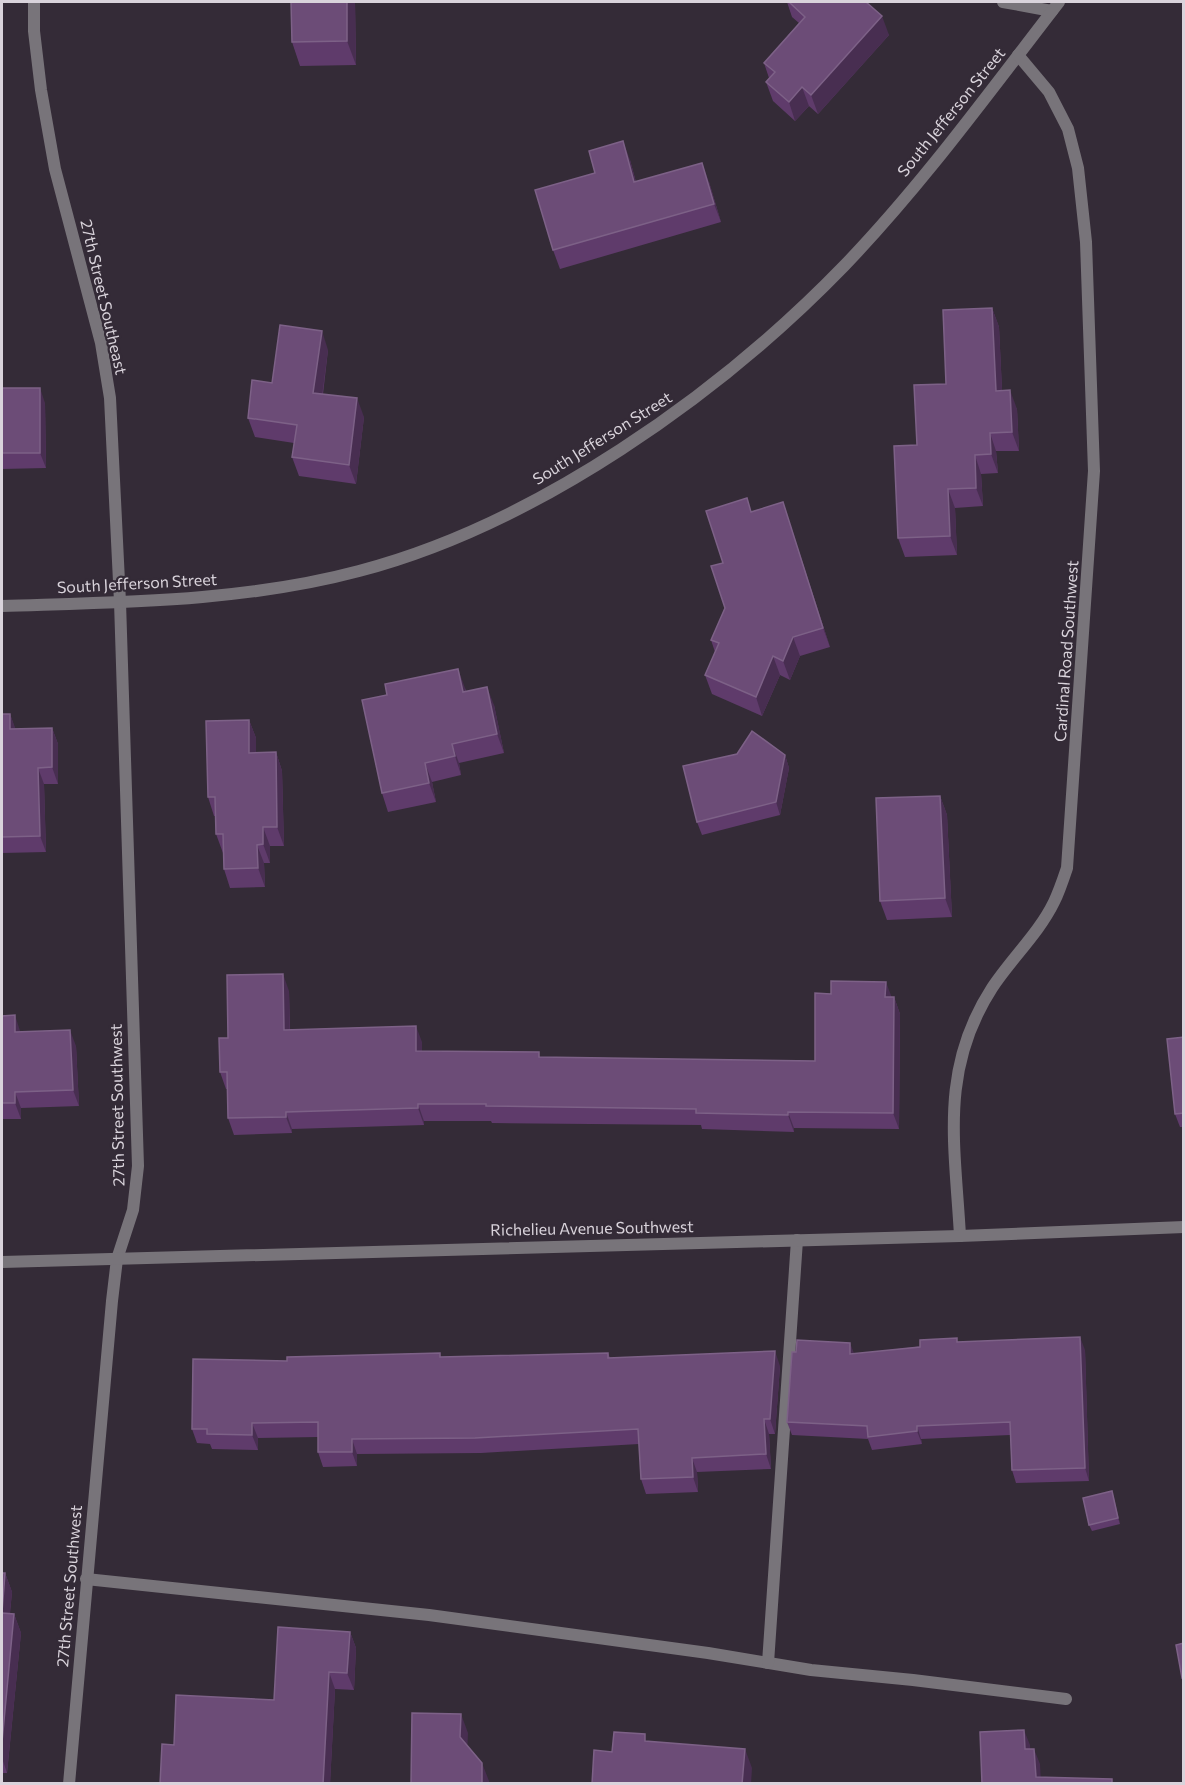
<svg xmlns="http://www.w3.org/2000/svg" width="1185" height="1785" viewBox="0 0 1185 1785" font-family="Commissioner,sans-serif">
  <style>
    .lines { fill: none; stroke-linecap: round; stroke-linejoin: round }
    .service { stroke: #78747a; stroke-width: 12 }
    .minor { stroke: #78747a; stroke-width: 12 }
    .wall { fill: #5f3b6b }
    .shaded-wall { fill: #482e51 }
    .building { fill: #6c4c77; stroke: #7d6187; stroke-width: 1.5 }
    .labels { text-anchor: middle; stroke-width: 4.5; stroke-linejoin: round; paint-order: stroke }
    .street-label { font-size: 16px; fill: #d9d3db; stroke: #342b37 }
  </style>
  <rect width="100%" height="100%" fill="#342b37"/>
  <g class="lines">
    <g class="service">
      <path d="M86,1579l343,36 279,38 103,17 102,10 153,19"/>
      <path d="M768,1663l29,-423"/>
    </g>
    <g class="minor">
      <path d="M34,2v29l7,59 14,79 46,174 9,55 10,204 18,564 -5,44 -16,49 -5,42 -43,483"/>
      <path d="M1003,2l49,9"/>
      <path d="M2,606c119,-4 241,-4 357,-35 176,-46 360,-176 485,-305 79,-82 146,-175 215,-264"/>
      <path d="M960,1236c-5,-92 -21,-166 32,-248 19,-29 47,-55 62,-86 5,-10 9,-22 13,-34l27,-397 -8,-229 -8,-74 -10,-39 -19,-37 -31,-37"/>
      <path d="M2,1262l958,-26 224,-9"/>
    </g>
  </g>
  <g class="wall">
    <path d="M288,2h67l1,63 -56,1 -8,-24 -1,-40z"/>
    <path d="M787,2h79l23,33 -71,79 -9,-8 -14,15 -22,-20 -7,-19 3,-4 -5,-15 35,-40 -7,-6z"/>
    <path d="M630,160l6,22h73l12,40 -161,47 -7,-19 42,-77z"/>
    <path d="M992,308l7,19 3,63 15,19 2,42h-23l2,22 -17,1 2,32 -28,2 2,47 -52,2 -7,-19 19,-93z"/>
    <path d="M328,350l-5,44 41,23 -8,67 -57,-8 -7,-19 2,-14 -39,-6 -7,-19 24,-35z"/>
    <path d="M2,388l43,15 1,65 -44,1z"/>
    <path d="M783,502l47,145 -30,9 -10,24 -10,-5 -18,41 -50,-22 -7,-19 10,-23 -4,-12 14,-32 -2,-45 29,-51z"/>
    <path d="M465,688l1,3 28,14 10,48 -45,10 2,12 -29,7 4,20 -48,10 -6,-19z"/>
    <path d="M2,714h8l5,15 37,-1 6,16v40h-14l2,68 -44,1z"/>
    <path d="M249,720l7,18v14h20l6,19 2,75h-14v17h-6l1,24 -35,1 -6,-19 -1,-16 -7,-19v-18h-2l-6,-19z"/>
    <path d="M737,754l48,1 4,13 -9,47 -78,20 -5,-13z"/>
    <path d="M940,796l7,19 5,102 -65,3 -7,-19z"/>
    <path d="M289,991l1,38 132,13v9l119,6 274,4 76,-64h3l6,17 -1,115 -105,-1v4l-92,-3 -1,-4 -209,-2 -1,-2h-67v4l-132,4v4l-58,2 -6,-17 -1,-29h-1l-6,-17 8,-34z"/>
    <path d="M2,1016l18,15v1l56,14 3,60 -58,2v11h-19z"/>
    <path d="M1184,1037v90h-4l-5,-13z"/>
    <path d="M958,1342l127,8 4,131 -73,2 -4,-13 -2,-35 -89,4 1,5 -50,6 -4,-11 -76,-4 -5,-13 67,-68z"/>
    <path d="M608,1353l2,5 170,8 -5,68h-6l2,35 -74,3 1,20 -52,2 -5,-15 -2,-35 -158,9 -124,1v12l-34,1 -5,-15v-15l-60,1v12l-46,-1 -2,-5 -13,-1 -5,-14 95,-68z"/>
    <path d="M1112,1491l8,33 -28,7 -3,-6z"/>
    <path d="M2,1573h3l7,19 -2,21 4,1 7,19 -14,140h-5z"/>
    <path d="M350,1632l6,16 -2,42 -19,-1 -5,95h-170l14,-39 100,-45z"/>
  </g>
  <g class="shaded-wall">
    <path d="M347,2h8l1,63 -9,-24z"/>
    <path d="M882,16l7,19 -71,79 -7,-19z"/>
    <path d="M802,87l7,19 -14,15 -6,-19z"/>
    <path d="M623,141l7,19 11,41 -7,-19z"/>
    <path d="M702,163l7,19 12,40 -7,-18z"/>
    <path d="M992,308l7,19 4,83 -7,-19z"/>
    <path d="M322,331l6,19 -8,62 -7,-19z"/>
    <path d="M40,388l5,15 1,65 -6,-15z"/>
    <path d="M1010,390l7,19 2,42 -7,-19z"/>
    <path d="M357,398l7,19 -8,67 -7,-19z"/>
    <path d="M990,433l6,18 2,22 -7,-19z"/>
    <path d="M975,455l6,19 2,32 -7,-18z"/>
    <path d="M948,489l7,19 2,47 -7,-19z"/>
    <path d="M783,502l6,19 41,126 -7,-19z"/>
    <path d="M793,637l7,19 -10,24 -7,-19z"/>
    <path d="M773,656l7,19 -18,41 -6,-19z"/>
    <path d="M458,669l7,19 5,22 -7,-18z"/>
    <path d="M487,687l7,18 10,48 -7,-19z"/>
    <path d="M10,714l6,16 -6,-1z"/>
    <path d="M249,720l7,18v33l-7,-18z"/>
    <path d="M52,728l6,16v40l-6,-17z"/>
    <path d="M452,744l7,19 2,12 -6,-19z"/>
    <path d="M276,752l6,19 2,75 -7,-19z"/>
    <path d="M785,755l4,13 -9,47 -4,-13z"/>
    <path d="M425,763l7,19 4,20 -7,-19z"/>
    <path d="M38,768l6,16 2,68 -6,-16z"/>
    <path d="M940,796l7,19 5,102 -7,-19z"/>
    <path d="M263,827l7,19v17l-7,-19z"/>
    <path d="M257,845l7,18 1,24 -7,-19z"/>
    <path d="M283,974l6,17 1,55 -6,-16z"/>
    <path d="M886,982l6,16 -7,-1z"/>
    <path d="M894,997l6,17 -1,115 -6,-16z"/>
    <path d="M15,1015l5,16 1,17 -6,-16z"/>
    <path d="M416,1026l6,16v25l-6,-16z"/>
    <path d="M70,1030l6,16 3,60 -6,-16z"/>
    <path d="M15,1092l6,16v11l-6,-16z"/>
    <path d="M418,1104l6,17v4l-6,-17z"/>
    <path d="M286,1112l6,17v4l-6,-16z"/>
    <path d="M788,1112l6,16v4l-6,-17z"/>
    <path d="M1080,1337l5,13 4,131 -4,-13z"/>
    <path d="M850,1343l5,13 -5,-2z"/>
    <path d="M775,1351l5,15 -5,68 -5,-15z"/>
    <path d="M764,1419l5,15 2,35 -5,-15z"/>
    <path d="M252,1423l6,15v12l-6,-15z"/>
    <path d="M917,1426l4,13 1,5 -5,-13z"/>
    <path d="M352,1439l5,15v12l-5,-14z"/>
    <path d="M692,1458l5,14 1,20 -5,-15z"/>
    <path d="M1112,1491l2,6 6,27 -2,-6z"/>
    <path d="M5,1573l7,19 -4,39 -6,-18z"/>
    <path d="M14,1614l7,19 -14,140 -5,-15v-16z"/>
    <path d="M350,1632l6,16 -2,42 -7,-17z"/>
    <path d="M329,1672l6,17 -5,95h-7z"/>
    <path d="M461,1714l7,19 -1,23 -7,-19z"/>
    <path d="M1024,1730l6,15 1,19 -6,-15z"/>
    <path d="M745,1749l7,19 -1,16h-9z"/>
    <path d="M1034,1749l6,15 1,20 -5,-7z"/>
    <path d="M482,1763l7,18v3h-7z"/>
  </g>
  <g class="building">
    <path d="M291,2h56v39l-55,1z"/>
    <path d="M789,2h77l16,14 -71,79 -9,-8 -13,15 -23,-20 9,-10 -11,-9 41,-46z"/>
    <path d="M623,141l11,41 68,-19 12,41 -161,46 -18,-60 60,-17 -6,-22z"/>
    <path d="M992,308l4,83 14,-1 2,42 -22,1 1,21 -16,1 1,33 -28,1 2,47 -52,2 -4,-92 23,-1 -3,-60 32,-1 -3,-74z"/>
    <path d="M280,325l42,6 -9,62 44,5 -8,67 -57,-8 5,-32 -49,-7 4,-38 20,3z"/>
    <rect x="2" y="388" width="38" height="65"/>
    <path d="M747,498l4,14 32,-10 40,126 -30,9 -10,24 -10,-5 -17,41 -51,-22 14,-32 -8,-3 14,-32 -14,-42 12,-3 -17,-52z"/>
    <path d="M458,669l5,23 24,-5 10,47 -45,10 3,12 -30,7 4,20 -47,10 -20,-93 25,-5 -2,-11z"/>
    <path d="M2,714h8v15l42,-1v39l-14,1 2,68 -38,1z"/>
    <path d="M249,720v33l27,-1 1,75h-14v17l-6,1 1,23 -34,1 -1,-35h-7l-1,-37h-7l-2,-76z"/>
    <path d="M752,731l33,24 -9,47 -79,20 -14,-56 54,-12z"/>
    <path d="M940,796l5,102 -65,3 -4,-103z"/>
    <path d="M283,974l1,56 132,-4v25l123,1v5l276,4v-68l16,1v-13l55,1 -1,15h9l-1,116 -105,-1v3l-92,-2v-4l-210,-3v-2h-68v4l-132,4v5l-58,1 -1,-46h-7l-1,-34h9l-1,-63z"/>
    <path d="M15,1015v17l55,-2 3,60 -58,2v11h-13v-87z"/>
    <path d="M1184,1037v76l-9,1 -8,-75z"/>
    <path d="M1080,1337l5,131 -73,2 -2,-48 -93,4v5l-49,6 -1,-11 -80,-4 5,-70h4l1,-12 53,3v11l70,-7v-7l37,-2v4z"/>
    <path d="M775,1351l-5,68h-6l2,35 -74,4 1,19 -52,2 -3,-50 -163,9 -123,1v13h-34v-30l-66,1v12l-45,-1v-5h-15l1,-70 94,2v-4l153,-4v4l168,-4v5z"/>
    <path d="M1112,1491l6,27 -29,7 -6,-27z"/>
    <path d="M2,1573h3l-3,39z"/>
    <path d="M2,1613l12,1 -12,128z"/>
    <path d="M278,1627l72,5 -3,41 -18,-1 -6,112h-163l2,-40 12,1 2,-50 98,5z"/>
    <path d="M1184,1643v34l-2,1 -6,-33z"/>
    <path d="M412,1713l49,1 -1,23 22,26v21h-71z"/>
    <path d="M1024,1730l1,19h9l2,28 76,2v5h-130l-2,-52z"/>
    <path d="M614,1732l31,2v7l100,8 -3,35h-150l2,-34 18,2z"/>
  </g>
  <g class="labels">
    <g class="street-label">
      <text transform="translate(951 112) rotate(-51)" y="6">South Jefferson Street</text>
      <text transform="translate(104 297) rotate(77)" y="6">27th Street Southeast</text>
      <text transform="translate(602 438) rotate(-32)" y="6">South Jefferson Street</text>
      <text transform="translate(137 583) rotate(-3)" y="6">South Jefferson Street</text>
      <text transform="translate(1066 651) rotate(-86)" y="6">Cardinal Road Southwest</text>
      <text transform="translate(117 1105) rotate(-91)" y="6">27th Street Southwest</text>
      <text transform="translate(592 1228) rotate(-1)" y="6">Richelieu Avenue Southwest</text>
      <text transform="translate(69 1586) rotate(-85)" y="6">27th Street Southwest</text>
    </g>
  </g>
  <rect width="1185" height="1785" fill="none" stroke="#d9d3db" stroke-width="6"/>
</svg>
